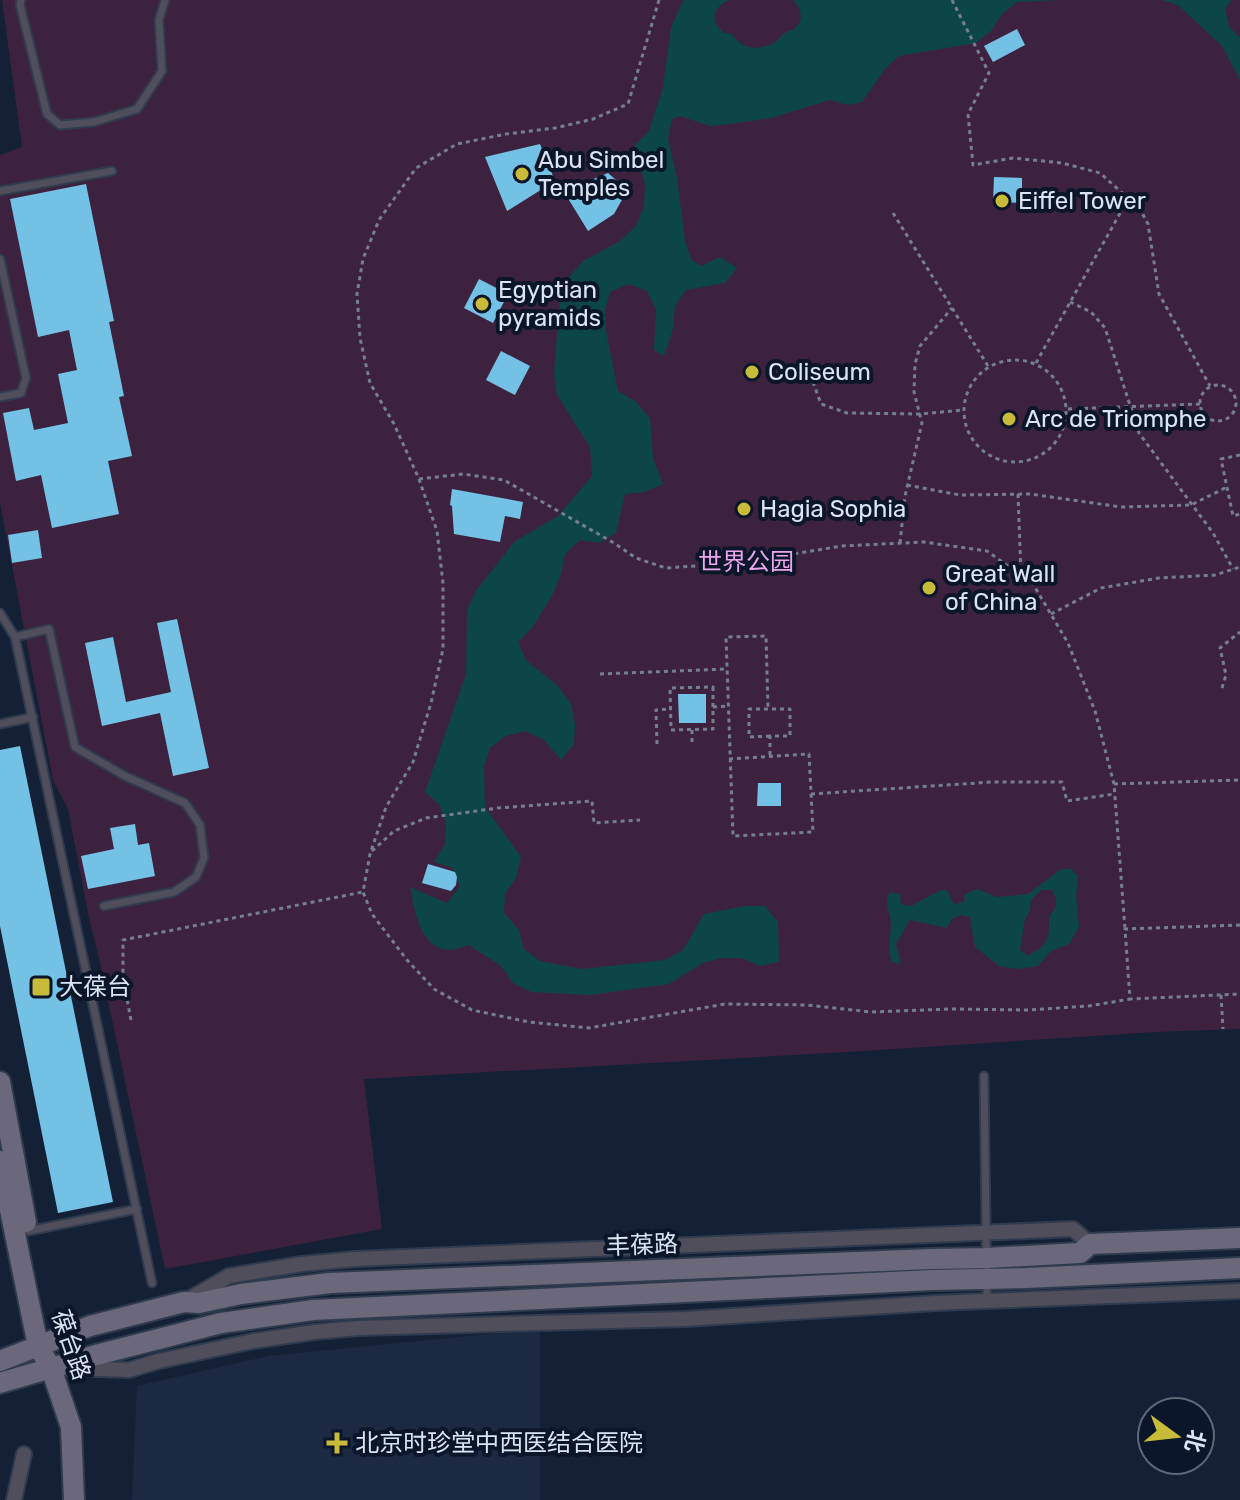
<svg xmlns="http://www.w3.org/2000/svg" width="1240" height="1500" viewBox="0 0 1240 1500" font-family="Rubik,'Noto Sans SC',sans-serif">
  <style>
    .built { fill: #1b2943 }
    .green { fill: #3d223f }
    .water { fill: #0d4648; fill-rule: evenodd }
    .building { fill: #74c1e6 }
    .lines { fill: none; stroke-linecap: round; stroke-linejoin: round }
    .lane-casing { stroke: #303b4f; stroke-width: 11 }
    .street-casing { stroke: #303b4f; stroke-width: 18 }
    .secondary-casing { stroke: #303b4f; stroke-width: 24 }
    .path { stroke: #747f90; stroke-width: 3; stroke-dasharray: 4 4; stroke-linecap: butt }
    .lane { stroke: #504e5a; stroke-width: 7 }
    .street { stroke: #504e5a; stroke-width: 14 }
    .secondary { stroke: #6c687b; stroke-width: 20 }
    .poi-dot { fill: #c9bb3a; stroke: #0c162a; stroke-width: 3 }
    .labels { text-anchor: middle; stroke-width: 8; stroke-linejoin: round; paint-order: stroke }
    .poi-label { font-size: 24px; fill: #dbe4f2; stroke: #0c162a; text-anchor: start }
    .park-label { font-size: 24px; fill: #eba7ee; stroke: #0c162a }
    .street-label { font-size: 24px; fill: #dbe4f2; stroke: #0c162a }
  </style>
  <rect width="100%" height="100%" fill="#142035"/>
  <path class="built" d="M540,1329v171h-408l5,-114 131,-30z"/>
  <path class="green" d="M2,0h1238v1029l-85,3 -324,21 -467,26 18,150 -217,40 -67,-315 -9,-36 -21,-109 -15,-29 -53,-277v-348l22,-8z"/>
  <g class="water">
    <path d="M683,0h46c-13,5 -20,18 -9,29 7,8 2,1 11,5 4,3 5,6 9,9 11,7 26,6 36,-2 3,-2 5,-6 9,-8 7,-5 5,0 11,-6 9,-8 4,-20 -3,-27h266l-42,2 -15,12 -11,17 -15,12 -77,13 -14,13 -23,33 -14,3 -18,-5 -59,18 -41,6 -20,2 -30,-10 -8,3 -4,19 9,40 8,62 6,19 10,7 19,-9 17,11 -12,15 -39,7 -11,16 -2,23 -9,27 -10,-6 2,-40 -9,-19 -18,-7 -19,8 -5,19 1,20 12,60 18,11 14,16 3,40 10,26 -18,8 -20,2 -9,39 -17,10 -19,-3 -15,14 -4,20 -8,20 -21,34 -14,14 8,18 32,26 13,18 4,20 -1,20 -13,16 -17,-20 -19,-9 -19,5 -16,12 -6,18 1,41 36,50 -5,21 -11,15 -1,20 15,17 5,19 16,12 42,8 83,-9 18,-10 21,-36 40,-8h21l13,16 1,40 -19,4 -18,-8h-20l-19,5 -34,21 -78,11 -60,-3 -18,-9 -12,-17 -32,-21c-5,1 -14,5 -19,5 -31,-1 -35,-40 -40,-63l37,16 13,-17 -7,-18 -19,-6 11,-17 1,-21 -6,-19 -15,-13 41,-118 1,-63 8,-19 39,-50 44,-26 34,-40 -2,-29 -33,-52 -3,-21 6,-77 9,-20 14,-16 37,-20 16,-15 8,-20 1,-21 -5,-21 -6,-7 1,-12 14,-14 14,-44 8,-59z"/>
    <path d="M1162,0h70l-7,8 4,19 11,10v43l-18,-34 -44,-41z"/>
    <path d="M1061,869h10l7,7 -2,20 3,31 -10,17 -18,7 -13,15 -20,3 -19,-3 -24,-19 -5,-30 -9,-2 -9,4 -5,9 -37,-8 -14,24 5,20 -9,-2c-6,-14 -1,-25 -1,-39 -1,-14 -8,-17 -1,-31l10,2 1,10 10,2 28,-15 8,-1 7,14 10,-2 1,-8 12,-5 20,8 31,-3zM1041,890h11c6,11 6,17 -3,26 0,24 1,27 -21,40l-8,-6 5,-31 5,-9 1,-10z"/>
  </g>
  <g class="building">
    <path d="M1017,29l8,16 -32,17 -9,-16z"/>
    <path d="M540,144l15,37 -48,30 -22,-54z"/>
    <path d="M608,173l8,7 7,18 -9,16 -26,17 -19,-31 5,-5 -5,-6z"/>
    <path d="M994,177l28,1v25l-29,-1z"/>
    <path d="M86,184l28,137 -5,1 15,74 -5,1 13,59 -24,5 11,53 -67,14 -11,-53 -25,6 -13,-68 26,-5 5,22 34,-7 -10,-49 19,-4 -8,-40 -31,7 -28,-138z"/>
    <path d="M479,279l29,15 -15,29 -29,-15z"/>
    <path d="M501,351l29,15 -15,29 -29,-15z"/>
    <path d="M452,489l71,13 -3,17 -15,-3 -5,26 -46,-8 -2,-28 -2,-1z"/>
    <path d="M38,530l4,28 -30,5 -4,-28z"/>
    <path d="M177,619l32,149 -36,8 -13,-63 -58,13 -17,-83 28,-6 13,65 45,-10 -14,-69z"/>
    <path d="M678,694h28v29h-27z"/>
    <path d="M20,746l93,456 -55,11 -58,-287v-176z"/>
    <path d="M758,783h23v23h-24z"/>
    <path d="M135,824l3,21 11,-2 6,33 -67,13 -7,-33 33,-7 -4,-21z"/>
    <path d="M428,864l27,8 2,5 -1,8 -5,6 -29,-8z"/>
  </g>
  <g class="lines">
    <defs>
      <g id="lane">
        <path d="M21,0l-1,5 27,109 13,11 34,-3 43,-13 25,-38 -3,-51 6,-20"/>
        <path d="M0,191l112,-20"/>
        <path d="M0,259l26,119 -5,15 -21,4"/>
        <path d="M0,613l15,24 34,-8 26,118 50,29 60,27 15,22 4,33 -8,19 -22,15 -70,14"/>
        <path d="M15,637l137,646"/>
        <path d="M0,724l33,-7"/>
        <path d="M984,1076l3,224"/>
        <path d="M28,1231l109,-22"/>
      </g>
      <g id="street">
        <path d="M184,1302l45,-26 73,-12 53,-5 718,-30 17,15"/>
        <path d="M68,1368l61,2 30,-9 94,-20 61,-9 44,-4 327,-9 250,-16 305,-12"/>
        <path d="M14,1500l10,-46"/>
      </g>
      <g id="secondary">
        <path d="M0,1082l26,140"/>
        <path d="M0,1161l38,185 13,22 20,59 3,73"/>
        <path d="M0,1361l90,-35 94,-24 15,1 42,-9 89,-11 602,-24 55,-1 93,-5 10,-9 150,-6"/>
        <path d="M0,1383l96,-28 125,-32 92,-13 620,-30 93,-2 214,-10"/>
      </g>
    </defs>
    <use href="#lane" class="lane-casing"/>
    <use href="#street" class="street-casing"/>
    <use href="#secondary" class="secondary-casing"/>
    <g class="path">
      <path d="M659,0l-31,104 -35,15 -38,9 -49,6 -49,10 -41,24 -37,52 -16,39 -6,35 3,44 10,45 24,41 25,55 18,52 6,52v66l-12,54 -18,59 -27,45 -16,47 -7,38 9,22 35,46 27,29 38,21 57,12 60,6 136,-24 82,1 64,7 80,-3 76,1 62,-4 41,-7"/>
      <path d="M952,0l37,73 -21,41 5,51 40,-7 49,5 38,10 40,36 8,15 11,70 51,92"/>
      <path d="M893,213l95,153"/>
      <path d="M1070,302l21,10 14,16 34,105 74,100 20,36"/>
      <circle cx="1015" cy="411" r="51"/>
      <path d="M1036,363l92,-164"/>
      <path d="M813,382l8,22 26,9 73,1 43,-4"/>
      <circle cx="1218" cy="403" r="18"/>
      <path d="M1068,409l132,-5"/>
      <path d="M1240,455l-19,4 12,57 7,-2"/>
      <path d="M419,479l44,-5 41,6 110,63 22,15 30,10 72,-5 104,-17 82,-4 63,9 46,33 35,59 27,68 19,73 11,145"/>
      <path d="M907,485l53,10 70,-1 91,13 70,-2 36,-18"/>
      <path d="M1018,494l3,80"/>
      <path d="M900,543l5,-47 17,-73 -8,-31 1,-28 5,-18 32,-38"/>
      <path d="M1051,614l50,-26 58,-10 56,-3 25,-8"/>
      <path d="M600,674l127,-5"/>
      <path d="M713,687v42l-42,1 -1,-42z"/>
      <path d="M1222,688l4,-13 -6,-27 20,-16"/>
      <path d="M713,707l15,-1"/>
      <path d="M692,730v13"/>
      <path d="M770,736l-21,1v-28h41v27h-20v20"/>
      <path d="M657,744l-1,-34 15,-1"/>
      <path d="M729,759l80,-5 4,78 -80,4 -7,-199 40,-1 2,73"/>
      <path d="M1114,784l126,-4"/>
      <path d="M811,794l181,-12h70l5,19 47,-7"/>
      <path d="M372,851l22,-20 32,-13 72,-10 94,-7 2,22 46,-3"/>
      <path d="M1240,925l-115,4 5,70 110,-5"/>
      <path d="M100,984l23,-6"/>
      <path d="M1221,995l2,34"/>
      <path d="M131,1020l-8,-42v-38l240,-48"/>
    </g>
    <use href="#lane" class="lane"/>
    <use href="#street" class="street"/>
    <use href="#secondary" class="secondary"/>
  </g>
  <g class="poi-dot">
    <circle cx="522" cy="174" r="8"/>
    <circle cx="1002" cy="201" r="8"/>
    <circle cx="482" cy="304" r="8"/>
    <circle cx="752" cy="372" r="8"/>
    <circle cx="1009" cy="419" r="8"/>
    <circle cx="744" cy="509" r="8"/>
    <circle cx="929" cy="588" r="8"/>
    <rect x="31" y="977" width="20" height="20" rx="4"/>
    <path d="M333 1431h8v8h8v8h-8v8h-8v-8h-8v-8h8z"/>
  </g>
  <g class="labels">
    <g class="poi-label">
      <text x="538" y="168">Abu Simbel<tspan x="538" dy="28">Temples</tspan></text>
      <text x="1018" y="209">Eiffel Tower</text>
      <text x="498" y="298">Egyptian<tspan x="498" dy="28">pyramids</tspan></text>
      <text x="768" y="380">Coliseum</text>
      <text x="1025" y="427">Arc de Triomphe</text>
      <text x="760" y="517">Hagia Sophia</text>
      <text x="945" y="582">Great Wall<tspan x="945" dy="28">of China</tspan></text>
      <text x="59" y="995">大葆台</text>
      <text x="355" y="1451">北京时珍堂中西医结合医院</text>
    </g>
    <g class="park-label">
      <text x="746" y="570">世界公园</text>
    </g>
    <g class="street-label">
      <text transform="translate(642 1245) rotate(-2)" y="8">丰葆路</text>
      <text transform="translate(71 1345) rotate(71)" y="8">葆台路</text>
    </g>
  </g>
  <g transform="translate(1176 1436) rotate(105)"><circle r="38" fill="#0c162a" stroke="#5f687a" stroke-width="2"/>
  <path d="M0-6L14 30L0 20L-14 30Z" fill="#c9bb3a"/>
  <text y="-12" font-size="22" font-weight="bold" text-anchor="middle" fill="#dbe4f2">北</text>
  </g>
</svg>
